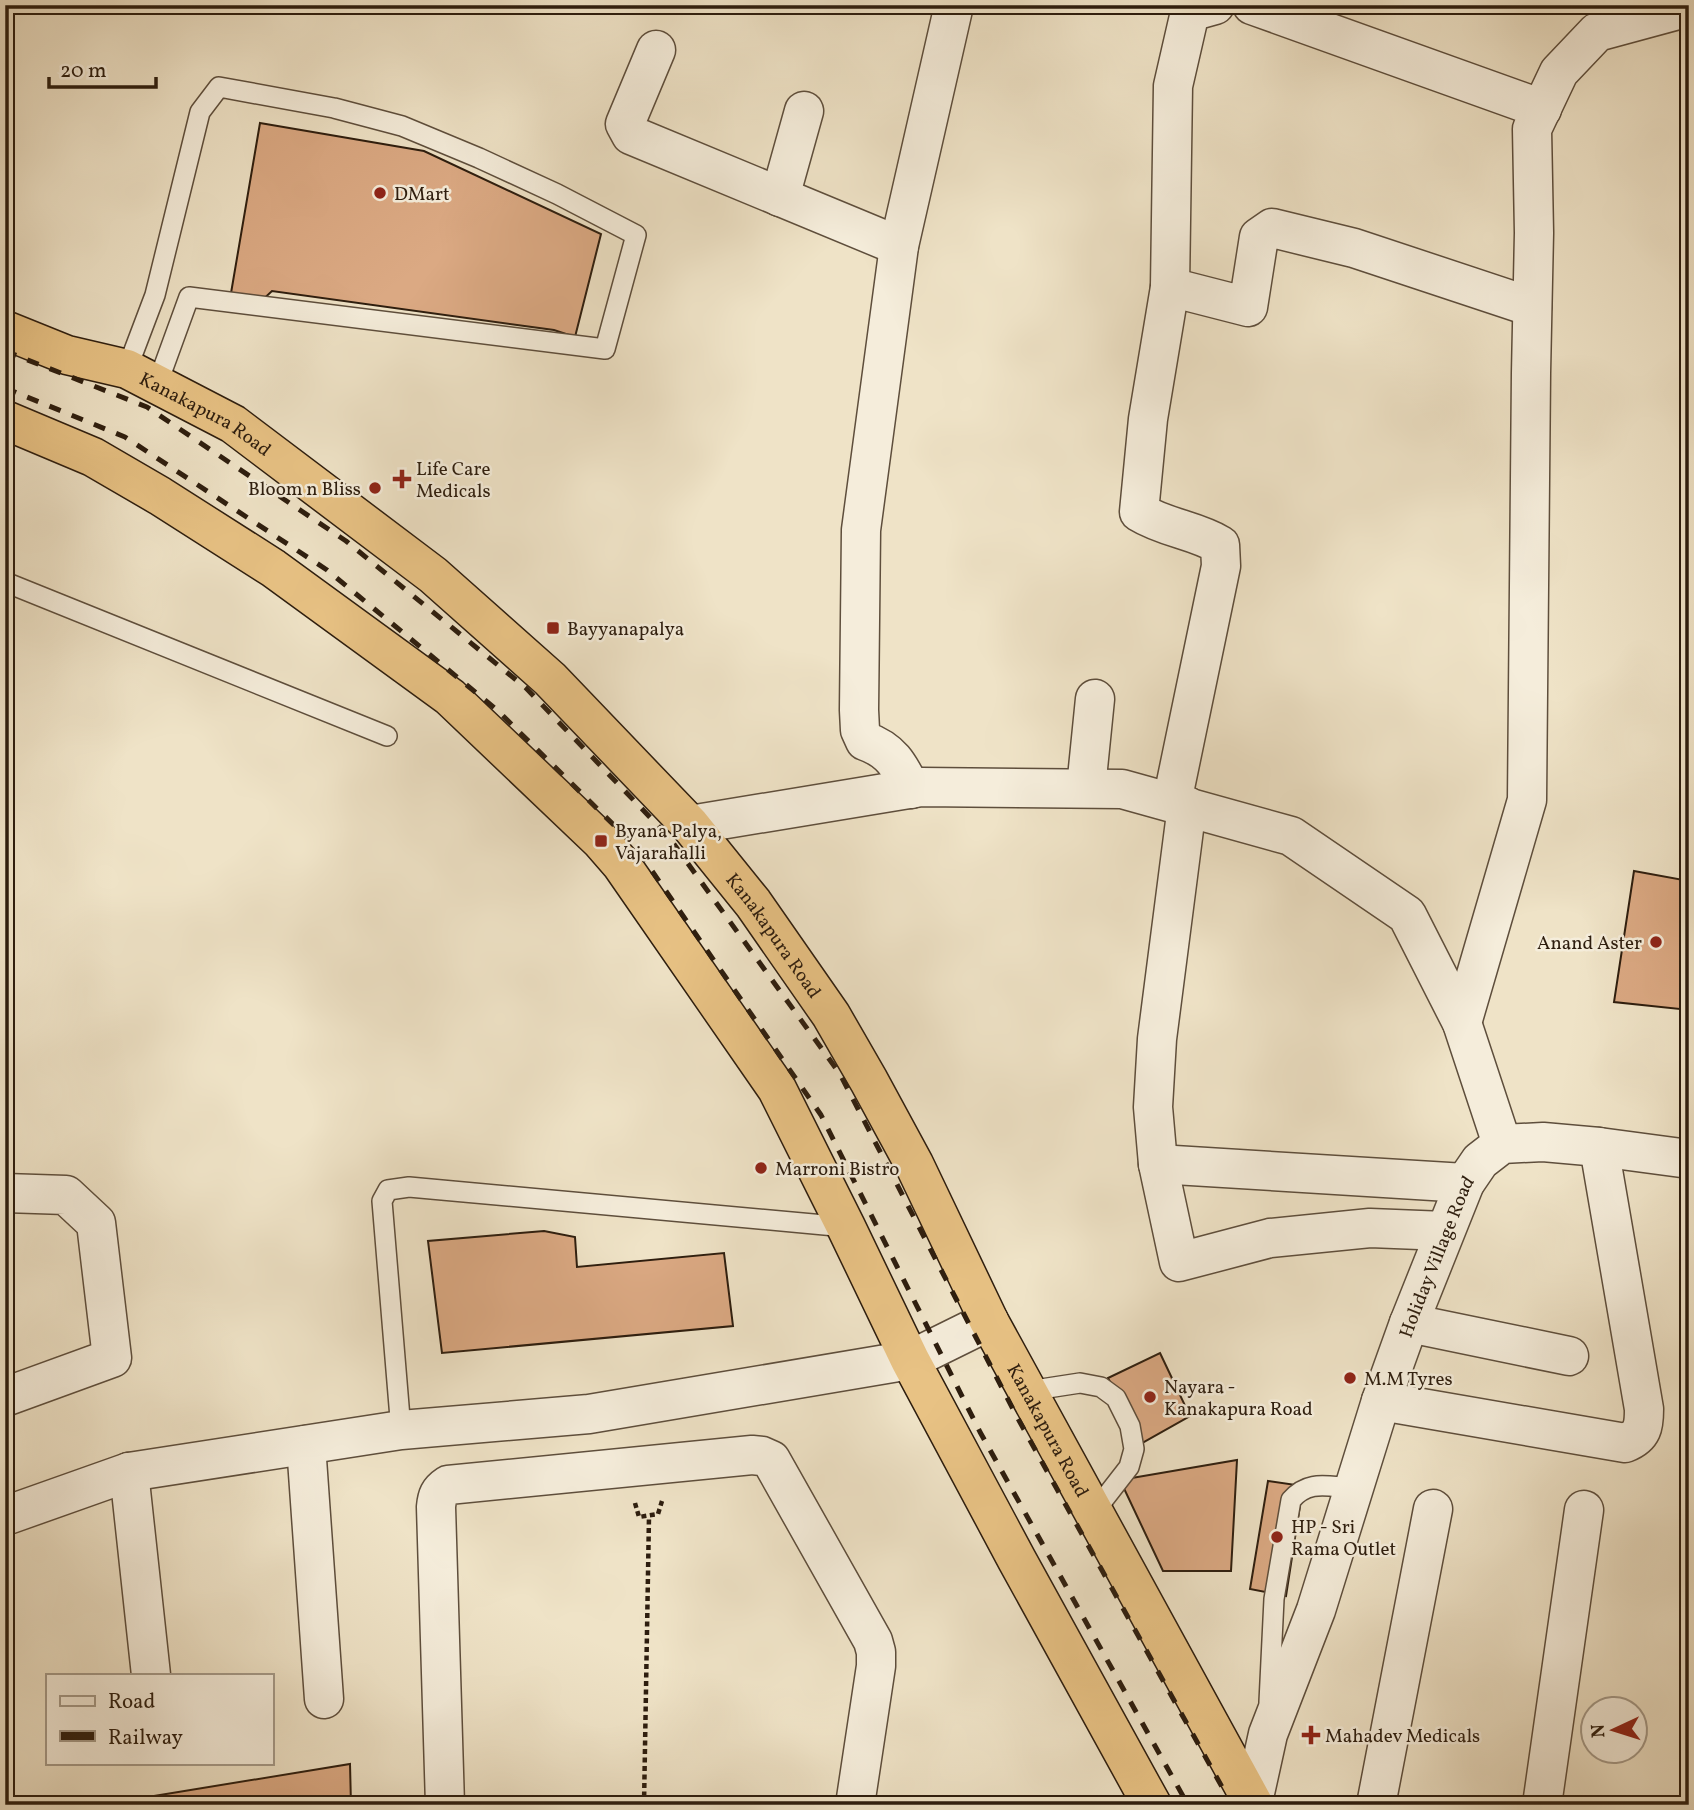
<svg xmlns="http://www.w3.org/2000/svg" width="1694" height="1810" viewBox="0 0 1694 1810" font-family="Vollkorn,serif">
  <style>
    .building { fill: #dba983; stroke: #2d1d0e; stroke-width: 2 }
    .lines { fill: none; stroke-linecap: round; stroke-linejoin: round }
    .service-casing { stroke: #5e4e3c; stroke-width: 22 }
    .minor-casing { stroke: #5e4e3c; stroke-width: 41 }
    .tertiary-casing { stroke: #5e4e3c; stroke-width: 41 }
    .trunk-casing { stroke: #2d1d0e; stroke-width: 41 }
    .path { stroke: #2d1d0e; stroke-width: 4.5; stroke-dasharray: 5 3.5; stroke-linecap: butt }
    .service { stroke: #f5eddb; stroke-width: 19 }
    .minor { stroke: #f5eddb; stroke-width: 38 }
    .tertiary { stroke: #f5eddb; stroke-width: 38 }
    .trunk { stroke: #e8c284; stroke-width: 38 }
    .rail { stroke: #2d1d0e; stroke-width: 5; stroke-dasharray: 12 12; stroke-linecap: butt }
    .poi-dot { fill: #8f2418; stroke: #f5eddb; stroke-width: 2.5 }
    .labels { text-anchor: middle; stroke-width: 5; stroke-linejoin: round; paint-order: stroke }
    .poi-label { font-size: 19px; fill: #2d1d0e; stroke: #f5eddb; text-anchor: start }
    .street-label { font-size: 19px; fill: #2d1d0e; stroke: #f5eddb }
  </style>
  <rect width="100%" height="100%" fill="#efe3c7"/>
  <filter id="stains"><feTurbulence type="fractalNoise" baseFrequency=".00286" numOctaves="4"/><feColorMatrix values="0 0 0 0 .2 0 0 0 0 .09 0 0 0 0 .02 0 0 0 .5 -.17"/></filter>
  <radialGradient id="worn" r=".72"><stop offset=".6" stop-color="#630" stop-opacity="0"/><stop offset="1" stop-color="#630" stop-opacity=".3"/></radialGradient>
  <g class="building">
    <path d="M260,123l164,28 177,83 -26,103 -21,-7 -282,-39 -15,14 -27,-6z"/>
    <path d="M1634,871l55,10v129l-75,-8z"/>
    <path d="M544,1231l31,6 2,30 147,-14 9,73 -291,27 -14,-112z"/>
    <path d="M1160,1353l30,63 -48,27 -34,-65z"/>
    <path d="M1237,1460l-6,111h-68l-43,-91z"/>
    <path d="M1268,1481l35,5 -17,110 -36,-7z"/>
    <path d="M350,1764l1,41h-252z"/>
  </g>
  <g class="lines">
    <defs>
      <g id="service">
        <path d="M127,369l28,-74 45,-183 19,-25 115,21 68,18 77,32 78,36 79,41 -31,114 -416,-52 -32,88"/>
        <path d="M5,582l382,154"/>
        <path d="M1028,1391l52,-8 21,4 15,11 14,28 4,23 -5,18 -35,45"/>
        <path d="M401,1430l-19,-229 6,-11 21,-3 437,40"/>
        <path d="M1269,1702l5,-103 17,-99c18,-21 37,-13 63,-12"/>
      </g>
      <g id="minor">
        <path d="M1252,5l290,104"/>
        <path d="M656,50l-31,74 6,11 268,111"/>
        <path d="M780,197l24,-86"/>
        <path d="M1170,287l78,20 11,-70 13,-9 82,20 178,59"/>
        <path d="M1086,788l9,-89"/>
        <path d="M911,789c-12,-24 -20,-39 -46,-48l-5,-11 -1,-20 2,-180 38,-284 55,-241"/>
        <path d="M1172,802l49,-236 -1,-21c-25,-15 -55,-17 -81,-33l9,-93 22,-132 3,-201 17,-74 25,-7"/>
        <path d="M1187,806l-30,233 -4,68 5,57 21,98 91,-24 100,-10 75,3"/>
        <path d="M690,825l231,-38 201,2 169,47 116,79 55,108 40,121"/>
        <path d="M1462,1023l65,-223 4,-427 3,-140 -2,-104 27,-57 38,-40 92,-25"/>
        <path d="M1158,1164l307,19"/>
        <path d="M5,1193l61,2 30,28 16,135 -107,39"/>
        <path d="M1409,1323l160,33"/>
        <path d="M1381,1401l244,42c18,-7 19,-17 19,-34l-45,-262"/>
        <path d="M306,1445l18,254"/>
        <path d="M129,1472l22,203"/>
        <path d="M5,1516l124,-44 272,-42 188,-16 321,-54 79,-39"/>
        <path d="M445,1805l-9,-298c1,-11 3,-16 12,-22l304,-30 10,1 9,4 102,181 3,11v14l-21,139"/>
        <path d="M1376,1805l57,-296"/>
        <path d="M1542,1805l42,-295"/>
      </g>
      <g id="tertiary">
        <path id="s1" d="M1253,1802l15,-68 48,-124 65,-209 28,-78 56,-140 15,-22 22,-17 41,-2 56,5 90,12"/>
      </g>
      <g id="trunk">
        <path id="s2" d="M5,330l62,25 60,14 106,55 200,151 117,104 140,146 63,78 78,112 38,66 45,83 75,157 265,484"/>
        <path d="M5,420l88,37 67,39 113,72 177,129 151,144 20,23 156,225 69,138 64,133 107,200 135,245"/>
      </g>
    </defs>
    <use href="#service" class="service-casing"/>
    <use href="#minor" class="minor-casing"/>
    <use href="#tertiary" class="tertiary-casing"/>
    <use href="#trunk" class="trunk-casing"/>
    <g class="path">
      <path d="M635,1503l4,14 19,-3 4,-13"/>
      <path d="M644,1805l5,-289"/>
    </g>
    <use href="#service" class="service"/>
    <use href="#minor" class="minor"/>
    <use href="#tertiary" class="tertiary"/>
    <use href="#trunk" class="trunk"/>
    <g class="rail">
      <path d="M5,351l142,56 199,134 180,147 142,148 172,238 176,341 216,390"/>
      <path d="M5,388l120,49 202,133 170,140 137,135 187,270 159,317 208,373"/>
    </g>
  </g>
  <g class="poi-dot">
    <circle cx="380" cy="193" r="7"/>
    <path d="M398.5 468.5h7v7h7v7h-7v7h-7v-7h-7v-7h7z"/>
    <circle cx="375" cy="488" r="7"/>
    <rect x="546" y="621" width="14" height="14" rx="3.5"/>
    <rect x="594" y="834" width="14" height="14" rx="3.5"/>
    <circle cx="1656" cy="942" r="7"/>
    <circle cx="761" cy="1168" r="7"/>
    <circle cx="1350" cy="1378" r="7"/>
    <circle cx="1150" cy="1397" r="7"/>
    <circle cx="1277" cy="1537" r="7"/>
    <path d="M1307.5 1724.5h7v7h7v7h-7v7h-7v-7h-7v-7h7z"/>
  </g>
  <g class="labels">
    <g class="poi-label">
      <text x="394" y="200">DMart</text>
      <text x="416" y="475">Life Care<tspan x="416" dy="22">Medicals</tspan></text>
      <text x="361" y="495" text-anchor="end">Bloom n Bliss</text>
      <text x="567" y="635">Bayyanapalya</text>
      <text x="615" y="837">Byana Palya,<tspan x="615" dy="22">Vajarahalli</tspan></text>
      <text x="1642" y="949" text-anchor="end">Anand Aster</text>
      <text x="775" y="1175">Marroni Bistro</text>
      <text x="1364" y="1385">M.M Tyres</text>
      <text x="1164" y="1393">Nayara -<tspan x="1164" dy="22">Kanakapura Road</tspan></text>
      <text x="1291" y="1533">HP - Sri<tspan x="1291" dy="22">Rama Outlet</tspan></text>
      <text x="1325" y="1742">Mahadev Medicals</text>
    </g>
    <g class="street-label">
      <text dy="7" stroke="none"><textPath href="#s2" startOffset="219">Kanakapura Road</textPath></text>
      <text dy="7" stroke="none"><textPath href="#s2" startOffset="996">Kanakapura Road</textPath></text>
      <text dy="7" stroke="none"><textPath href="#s1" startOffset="576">Holiday Village Road</textPath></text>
      <text dy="7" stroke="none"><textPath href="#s2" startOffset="1563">Kanakapura Road</textPath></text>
    </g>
  </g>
  <rect width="1694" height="1810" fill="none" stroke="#efe3c7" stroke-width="28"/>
  <rect x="7" y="7" width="1680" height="1796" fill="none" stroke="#2d1d0e" stroke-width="3.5"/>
  <rect x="14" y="14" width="1666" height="1782" fill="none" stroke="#2d1d0e" stroke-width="2"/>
  <rect x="46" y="1674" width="228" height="91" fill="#f5eddb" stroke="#a59a89" stroke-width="2"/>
  <rect x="60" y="1696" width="35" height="10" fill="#f5eddb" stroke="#a59a89" stroke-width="2"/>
  <text x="108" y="1708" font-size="21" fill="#2d1d0e">Road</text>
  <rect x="60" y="1731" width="35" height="10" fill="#2d1d0e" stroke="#a59a89" stroke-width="2"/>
  <text x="108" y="1744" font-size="21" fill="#2d1d0e">Railway</text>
  <g transform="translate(1614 1730) rotate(266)"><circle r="33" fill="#f5eddb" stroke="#a59a89" stroke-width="2"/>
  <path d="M0-5L12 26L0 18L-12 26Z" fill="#8f2418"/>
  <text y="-10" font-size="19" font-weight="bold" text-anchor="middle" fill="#2d1d0e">N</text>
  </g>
  <path d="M49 77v10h107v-10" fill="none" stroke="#2d1d0e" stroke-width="3.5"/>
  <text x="60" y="77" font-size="21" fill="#2d1d0e" stroke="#f5eddb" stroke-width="5" paint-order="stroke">20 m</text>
  <rect width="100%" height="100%" filter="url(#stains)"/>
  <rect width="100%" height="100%" fill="url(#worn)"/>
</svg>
